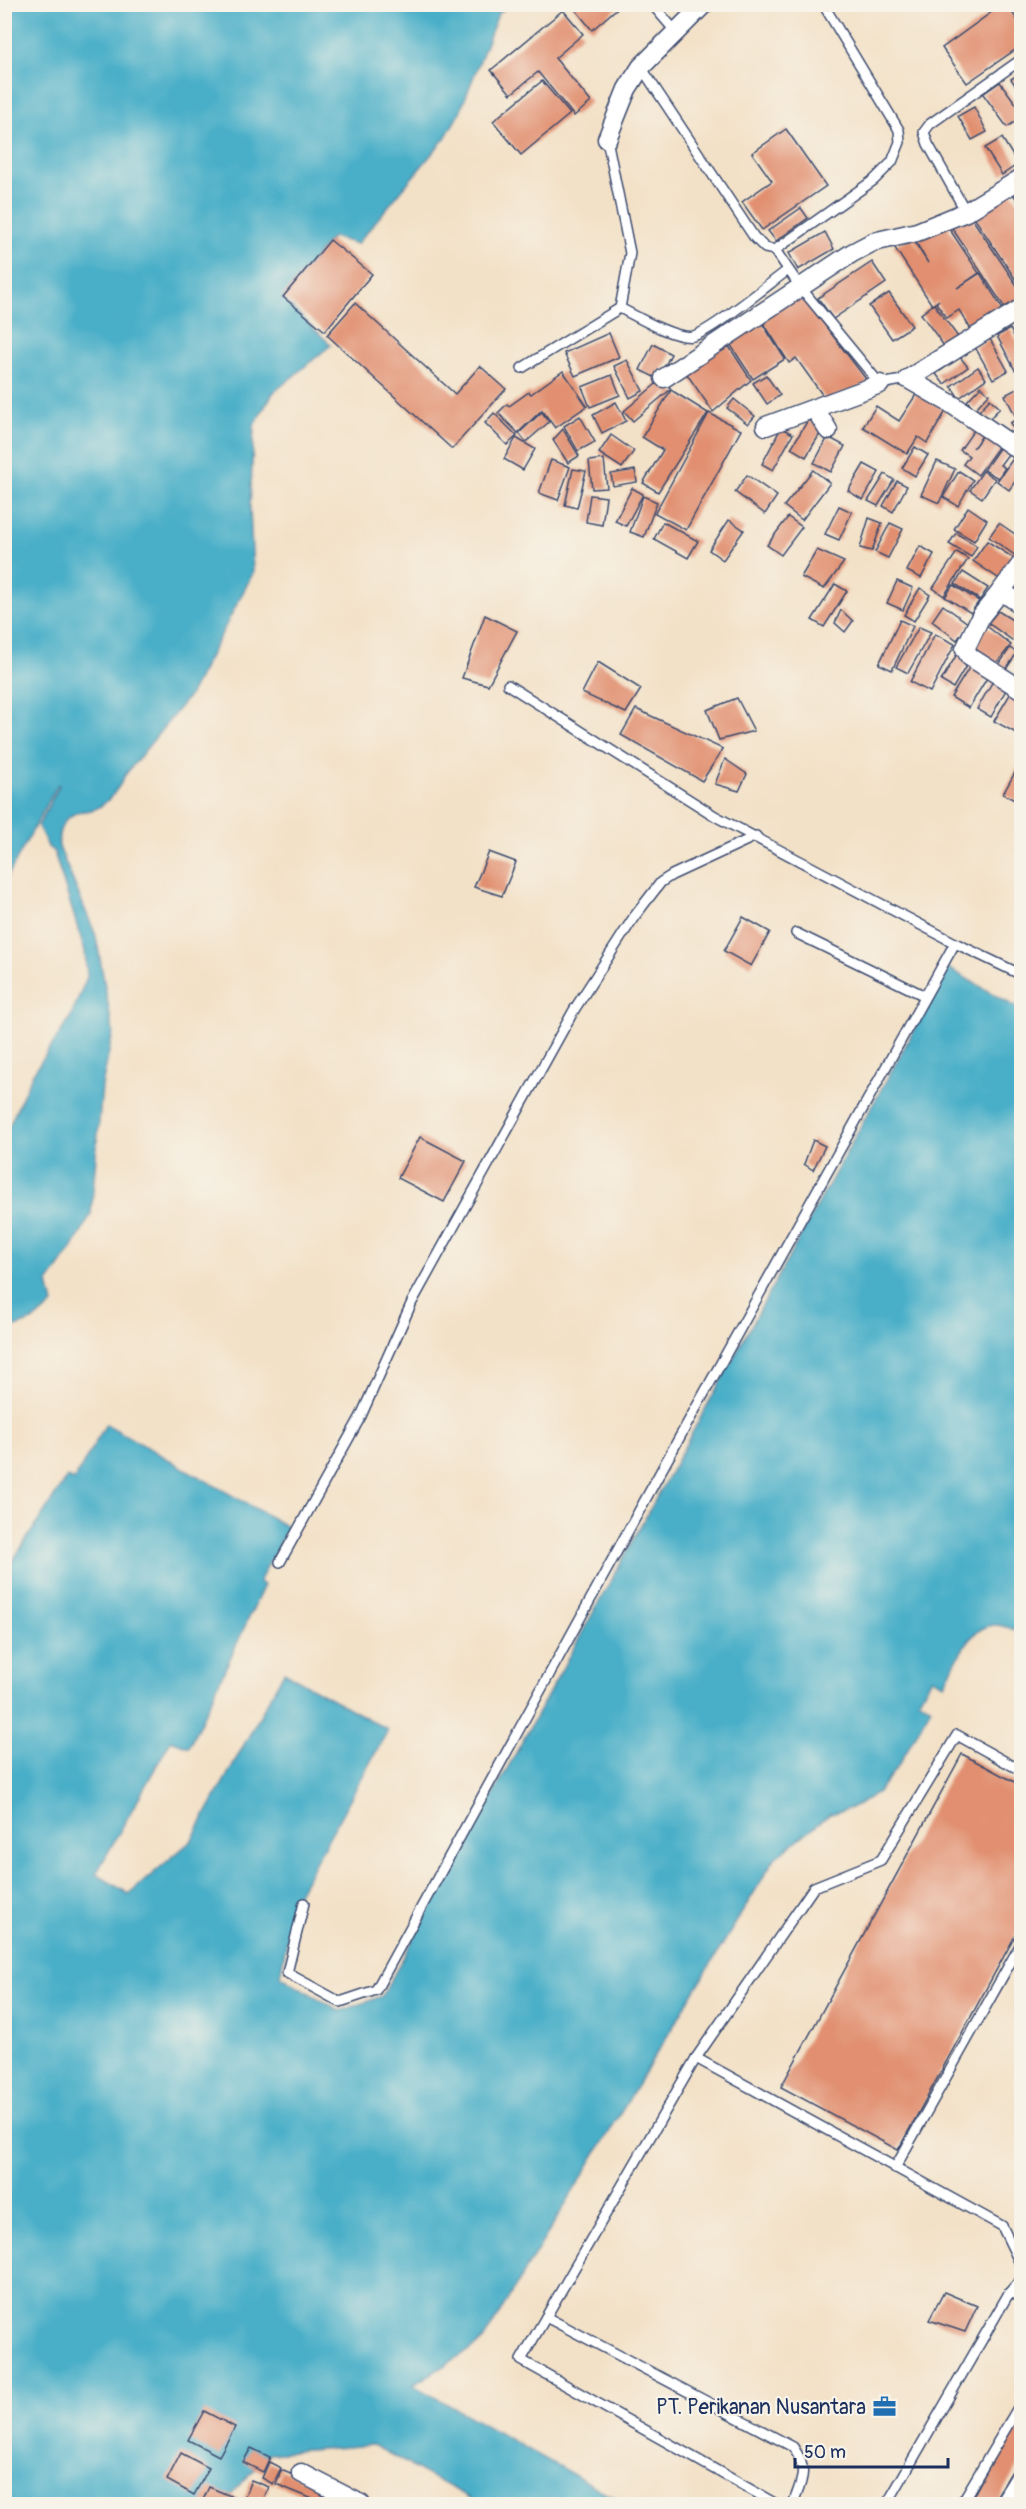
<svg xmlns="http://www.w3.org/2000/svg" width="1026" height="2509" viewBox="0 0 1026 2509" font-family="Pangolin,sans-serif">
  <style>
    .water { fill: #49afc8; stroke: #326f93; stroke-width: 1.5 }
    .building { fill: #e18f6f }
    .lines { fill: none; stroke-linecap: round; stroke-linejoin: round }
    .service-casing { stroke: #3b4a6e; stroke-width: 12 }
    .minor-casing { stroke: #3b4a6e; stroke-width: 21 }
    .tertiary-casing { stroke: #3b4a6e; stroke-width: 26 }
    .service { stroke: #fff; stroke-width: 9 }
    .minor { stroke: #fff; stroke-width: 18 }
    .tertiary { stroke: #fff; stroke-width: 22 }
    .labels { text-anchor: middle; stroke-width: 4.5; stroke-linejoin: round; paint-order: stroke }
    .poi-label { font-size: 21px; fill: #1b2f5e; stroke: #f7f3e8; text-anchor: end }
  </style>
  <rect width="100%" height="100%" fill="#f7f3e8"/>
  <filter id="ink" filterUnits="userSpaceOnUse"><feTurbulence type="fractalNoise" baseFrequency=".0167" numOctaves="2"/><feDisplacementMap in="SourceGraphic" scale="12" xChannelSelector="R" yChannelSelector="G"/><feConvolveMatrix kernelMatrix="1 2 1 2 8 2 1 2 1" color-interpolation-filters="sRGB"/></filter>
  <filter id="wash" filterUnits="userSpaceOnUse"><feTurbulence type="fractalNoise" baseFrequency=".008" numOctaves="4" result="noise"/><feDisplacementMap in="SourceGraphic" scale="24" xChannelSelector="R" yChannelSelector="G"/><feGaussianBlur stdDeviation="1.35" result="paint"/><feColorMatrix in="noise" values="0 0 0 0 0 0 0 0 0 0 0 0 0 0 0 0 0 1.4 0 .05"/><feComposite in="paint" operator="in"/></filter>
  <g filter="url(#wash)">
    <rect width="100%" height="100%" fill="#f3e1c7"/>
    <g class="water">
      <path d="M5,4l503,1 -10,9 -38,98 -15,26 -88,106 -25,-7 -50,61 49,47 -58,48 -19,32 -4,82 3,66 -64,123 -64,79c-5,12 -16,27 -28,33 -6,3 -13,3 -19,4 -16,6 -21,20 -19,35l37,89 17,96 -11,54 -11,128 -18,33 -25,36 5,21 -19,16 -29,11v-196l27,-60 38,-57 17,-41 -2,-26 -31,-99 -6,-5 -10,-21 21,-40 -1,-2 -53,97z"/>
      <path d="M948,968l73,42v622c-7,-2 -19,-8 -27,-7 -25,1 -39,40 -50,59l-12,-6 -13,21 12,9 -33,58 -20,26 -23,15 -25,7 -55,44 -293,484 -69,43 213,119h-145l-108,-59 -104,8 -46,51h-218l-1,-930 63,-97 7,3 32,-56 182,103 -29,55 5,3 -75,162 -18,-7 -75,134 33,20 62,-53 93,-169 104,58 -93,169 -15,77 60,35 42,-15z"/>
    </g>
    <g id="blocks">
      <g class="building">
        <path d="M571,4h51l-30,26z"/>
        <path d="M1003,4h3l16,22v19l-55,38 -25,-35z"/>
        <path d="M563,10l20,24 -28,24 36,44 -17,14 -36,-44 -27,22 -20,-24z"/>
        <path d="M1022,72v23l-11,-16z"/>
        <path d="M542,81l28,33 -49,41 -28,-34z"/>
        <path d="M1000,82l22,30v5l-15,10 -24,-33z"/>
        <path d="M974,107l13,25 -15,8 -14,-24z"/>
        <path d="M786,129l40,57 -64,44 -20,-28 30,-21 -20,-28z"/>
        <path d="M1002,138l16,26 -16,11 -17,-27z"/>
        <path d="M1011,191l11,16v29l-3,1 3,4v48l-49,-73z"/>
        <path d="M801,208l7,10 -32,23 -8,-10z"/>
        <path d="M971,217l51,76v9l-15,9 -57,-86z"/>
        <path d="M946,224l33,49 -22,15 23,-15 24,38 -31,22 -14,-23 -12,8 -11,-15 3,-3 -7,5 -39,-60 19,-7 16,25 -15,-26z"/>
        <path d="M825,232l9,17 -36,21 -9,-17z"/>
        <path d="M330,240l42,34 -47,57 -42,-34z"/>
        <path d="M872,262l14,21 -53,36 -15,-21z"/>
        <path d="M889,293l23,33 -20,13 -23,-33z"/>
        <path d="M801,294l68,89 -43,17 -30,-42 -7,5 -28,-44z"/>
        <path d="M355,303l100,91 25,-28 26,23 -54,60 -125,-114z"/>
        <path d="M934,304l24,33 -14,9 -23,-32z"/>
        <path d="M760,320l25,39 -32,20 -25,-38z"/>
        <path d="M1010,329l12,20v18l-7,3 -18,-34z"/>
        <path d="M609,333l10,24 -44,19 -11,-23z"/>
        <path d="M990,339l18,32 -15,8 -18,-32z"/>
        <path d="M726,342l25,38 -38,32 -29,-42z"/>
        <path d="M653,344l18,10 -13,25 -18,-9z"/>
        <path d="M960,357l8,10 -24,17 -8,-10z"/>
        <path d="M627,360l16,31 -13,7 -16,-32z"/>
        <path d="M978,367l8,12 -27,19 -8,-12z"/>
        <path d="M563,371l24,35 -32,22 -13,-18 -24,23 -20,-20 9,-9 2,2 20,-14 2,2z"/>
        <path d="M612,375l8,20 -30,12 -8,-20z"/>
        <path d="M766,375l14,20 -13,9 -14,-21z"/>
        <path d="M662,379l9,10 -38,32 -9,-10z"/>
        <path d="M981,386l8,8 -14,15 -8,-8z"/>
        <path d="M1022,386v26l-7,3 -10,-20z"/>
        <path d="M671,390l37,23 -50,79 -15,-9 20,-33 -21,-13z"/>
        <path d="M917,393l29,18 -19,32 -9,-6 -11,17 -44,-27 13,-21 23,15z"/>
        <path d="M734,399l21,17 -7,8 -21,-16z"/>
        <path d="M990,399l10,9 -11,11 -10,-8z"/>
        <path d="M616,402l10,19 -24,12 -9,-18z"/>
        <path d="M542,412l7,10 -23,20 -7,-9z"/>
        <path d="M494,413l23,23 -10,9 -22,-22z"/>
        <path d="M709,413l32,17 -55,100 -31,-17z"/>
        <path d="M580,416l15,26 -17,9 -14,-25z"/>
        <path d="M1022,416v26l-12,-19z"/>
        <path d="M808,420l15,9 -17,28 -15,-9z"/>
        <path d="M976,427l8,6 -11,15 10,-13 16,11 -21,29 -15,-11 6,-8 -9,-6z"/>
        <path d="M781,428l12,6 -20,36 -11,-6z"/>
        <path d="M563,429l16,27 -11,7 -15,-23z"/>
        <path d="M611,435l23,16 -12,17 -23,-15z"/>
        <path d="M828,437l17,9 -14,26 -17,-9z"/>
        <path d="M516,438l19,11 -12,21 -19,-11z"/>
        <path d="M915,447l13,8 -13,21 -13,-8z"/>
        <path d="M1000,447l9,6 -9,12 5,3 -7,10 -14,-8z"/>
        <path d="M1017,453l5,3v16l-13,18 -12,-9z"/>
        <path d="M604,459l3,29 -15,1 -3,-28z"/>
        <path d="M551,460l19,7 -12,33 -19,-7z"/>
        <path d="M937,461l18,8 -16,34 -18,-8z"/>
        <path d="M864,464l15,8 -16,28 -15,-9z"/>
        <path d="M573,469l13,2 -9,37 -12,-3z"/>
        <path d="M635,470l2,12 -24,4 -2,-12z"/>
        <path d="M813,470l17,13 -28,37 -18,-14z"/>
        <path d="M959,471l14,9 -15,26 -15,-9z"/>
        <path d="M983,471l12,8 -13,19 -12,-8z"/>
        <path d="M885,474l9,6 -16,26 -10,-5z"/>
        <path d="M747,475l30,21 -12,18 -30,-22z"/>
        <path d="M897,481l10,5 -14,26 -10,-6z"/>
        <path d="M632,488l11,6 -17,32 -11,-5z"/>
        <path d="M590,495l16,2 -4,28 -16,-3z"/>
        <path d="M643,496l14,6 -13,35 -14,-5z"/>
        <path d="M839,506l13,6 -13,28 -14,-6z"/>
        <path d="M968,507l19,13 -13,21 -20,-12z"/>
        <path d="M788,517l14,10 -21,28 -14,-10z"/>
        <path d="M869,518l13,5 -10,28 -12,-3z"/>
        <path d="M729,520l15,10 -21,30 -14,-10z"/>
        <path d="M663,522l35,19 -10,17 -34,-19z"/>
        <path d="M890,523l13,6 -15,29 -13,-6z"/>
        <path d="M999,523l23,16v9l-6,8 -27,-19z"/>
        <path d="M956,533l21,13 -6,11 -22,-13z"/>
        <path d="M987,541l28,18 -14,21 -28,-19z"/>
        <path d="M920,546l14,8 -13,24 -14,-7z"/>
        <path d="M817,550l27,12 -20,27 -23,-12z"/>
        <path d="M957,552l11,7 -24,37 -11,-8z"/>
        <path d="M963,572l25,16 -8,12 -25,-16z"/>
        <path d="M897,581l16,7 -10,22 -16,-7z"/>
        <path d="M835,584l12,7 -23,36 -12,-7z"/>
        <path d="M953,585l26,16 -8,12 -26,-16z"/>
        <path d="M920,588l10,7 -16,26 -10,-6z"/>
        <path d="M943,605l26,19 -12,16 -25,-19z"/>
        <path d="M841,610l12,11 -8,11 -10,-9z"/>
        <path d="M998,611l24,15v21l-34,-24z"/>
        <path d="M485,615l32,16 -29,54 -26,-7z"/>
        <path d="M900,620l13,6 -21,44 -13,-6z"/>
        <path d="M984,624l27,21 -15,19 -26,-18z"/>
        <path d="M919,627l12,5 -23,41 -12,-6z"/>
        <path d="M935,634l20,10 -25,48 -20,-10z"/>
        <path d="M1010,648l7,5 -11,16 -8,-3z"/>
        <path d="M957,654l12,7 -16,27 -12,-7z"/>
        <path d="M598,662l43,27 -15,24 -44,-20z"/>
        <path d="M972,663l18,10 -21,35 -18,-11z"/>
        <path d="M993,681l14,7 -16,29 -14,-8z"/>
        <path d="M1012,691l10,6v26l-6,10 -22,-12z"/>
        <path d="M737,698l17,33 -35,9 -12,-30z"/>
        <path d="M636,709l87,40 -21,32 -81,-46z"/>
        <path d="M725,759l22,15 -8,17 -24,-7z"/>
        <path d="M1022,760v44l-19,-10z"/>
        <path d="M489,852l27,10 -14,34 -28,-9z"/>
        <path d="M743,917l27,15 -19,34 -27,-15z"/>
        <path d="M420,1137l46,24 -22,41 -46,-24z"/>
        <path d="M813,1140l12,6 -12,24 -9,-6z"/>
        <path d="M962,1754l60,32v137l-124,227 -117,-63z"/>
        <path d="M944,2292l33,14 -12,26 -36,-12z"/>
        <path d="M204,2411l31,16 -16,29 -31,-16z"/>
        <path d="M1013,2421l9,4v33l-25,46h-28z"/>
        <path d="M251,2448l19,9 -7,15 -20,-10z"/>
        <path d="M181,2453l28,15 -15,27 -27,-15z"/>
        <path d="M269,2462l12,6 -8,16 -11,-6z"/>
        <path d="M281,2470l45,19 -6,13 -44,-18z"/>
        <path d="M251,2480l18,7 -7,17 -20,-1z"/>
        <path d="M209,2487l31,13 -2,4h-30l-6,-2z"/>
      </g>
    </g>
  </g>
  <g filter="url(#ink)">
    <use href="#blocks" fill-opacity="0" stroke="#3b4a6e" stroke-width="1.5"/>
    <g class="lines">
      <defs>
        <g id="service">
          <path d="M652,4l24,28"/>
          <path d="M823,4l76,126 1,12 -8,20 -18,18 -99,70 26,38 79,96 28,-5"/>
          <path d="M641,67l113,170 11,11 10,2"/>
          <path d="M607,139l23,114 -10,55"/>
          <path d="M966,212l-38,-68 -4,-12 6,-8 92,-65"/>
          <path d="M522,368l98,-60c16,8 56,32 73,28 18,-4 77,-53 95,-66"/>
          <path d="M508,685l207,131 240,127 67,32"/>
          <path d="M796,933l129,63"/>
          <path d="M280,1562l81,-146 51,-114 162,-292 60,-93 27,-35 11,-7 84,-39"/>
          <path d="M304,1903l-17,70 53,29 36,-12 296,-539 283,-508"/>
          <path d="M696,2058l306,168 20,41"/>
          <path d="M895,2168l127,-226"/>
          <path d="M1009,2293l13,-15"/>
          <path d="M546,2317l247,130c16,23 9,33 0,57"/>
          <path d="M776,2504l-255,-144 175,-302 118,-171 67,-27 76,-125 65,36"/>
          <path d="M887,2504l122,-211 13,2"/>
          <path d="M961,2504l61,-103"/>
        </g>
        <g id="minor">
          <path d="M607,139l20,-50 14,-22 63,-63"/>
          <path d="M1022,308l-114,71 45,26 69,47"/>
          <path d="M664,378l188,-125 21,-11 44,-10 49,-20 56,-34"/>
          <path d="M815,409l13,21"/>
          <path d="M766,426l114,-42"/>
          <path d="M1001,591l21,-28"/>
          <path d="M1022,605l-21,-14 -20,25 -16,33 5,8 52,33"/>
          <path d="M301,2473l60,31"/>
        </g>
        <path id="tertiary" d="M1006,2504l16,-26"/>
      </defs>
      <use href="#service" class="service-casing"/>
      <use href="#minor" class="minor-casing"/>
      <use href="#tertiary" class="tertiary-casing"/>
      <use href="#service" class="service"/>
      <use href="#minor" class="minor"/>
      <use href="#tertiary" class="tertiary"/>
    </g>
  </g>
  <defs>
    <symbol id="office-bare" viewBox="-9 -9 18 18"><path d="M-6-3h4V-5.5h4V-3h4V5H-6ZM-1-4.5V-3h2v-1.5ZM-6 0V1H6V0Z" fill="#1f6fb2" stroke="#f7f3e8" stroke-width="2.5" paint-order="stroke"/></symbol>
  </defs>
  <g fill-rule="evenodd">
    <use href="#office-bare" x="868" y="2390" width="33" height="33"/>
  </g>
  <g class="labels">
    <g class="poi-label">
      <text x="866" y="2414">PT. Perikanan Nusantara</text>
    </g>
  </g>
  <rect width="1026" height="2509" fill="none" stroke="#f7f3e8" stroke-width="24"/>
  <path d="M795 2458v9h153v-9" fill="none" stroke="#1b2f5e" stroke-width="3"/>
  <text x="804" y="2458" font-size="18" fill="#1b2f5e" stroke="#f7f3e8" stroke-width="4.5" paint-order="stroke">50 m</text>
</svg>
